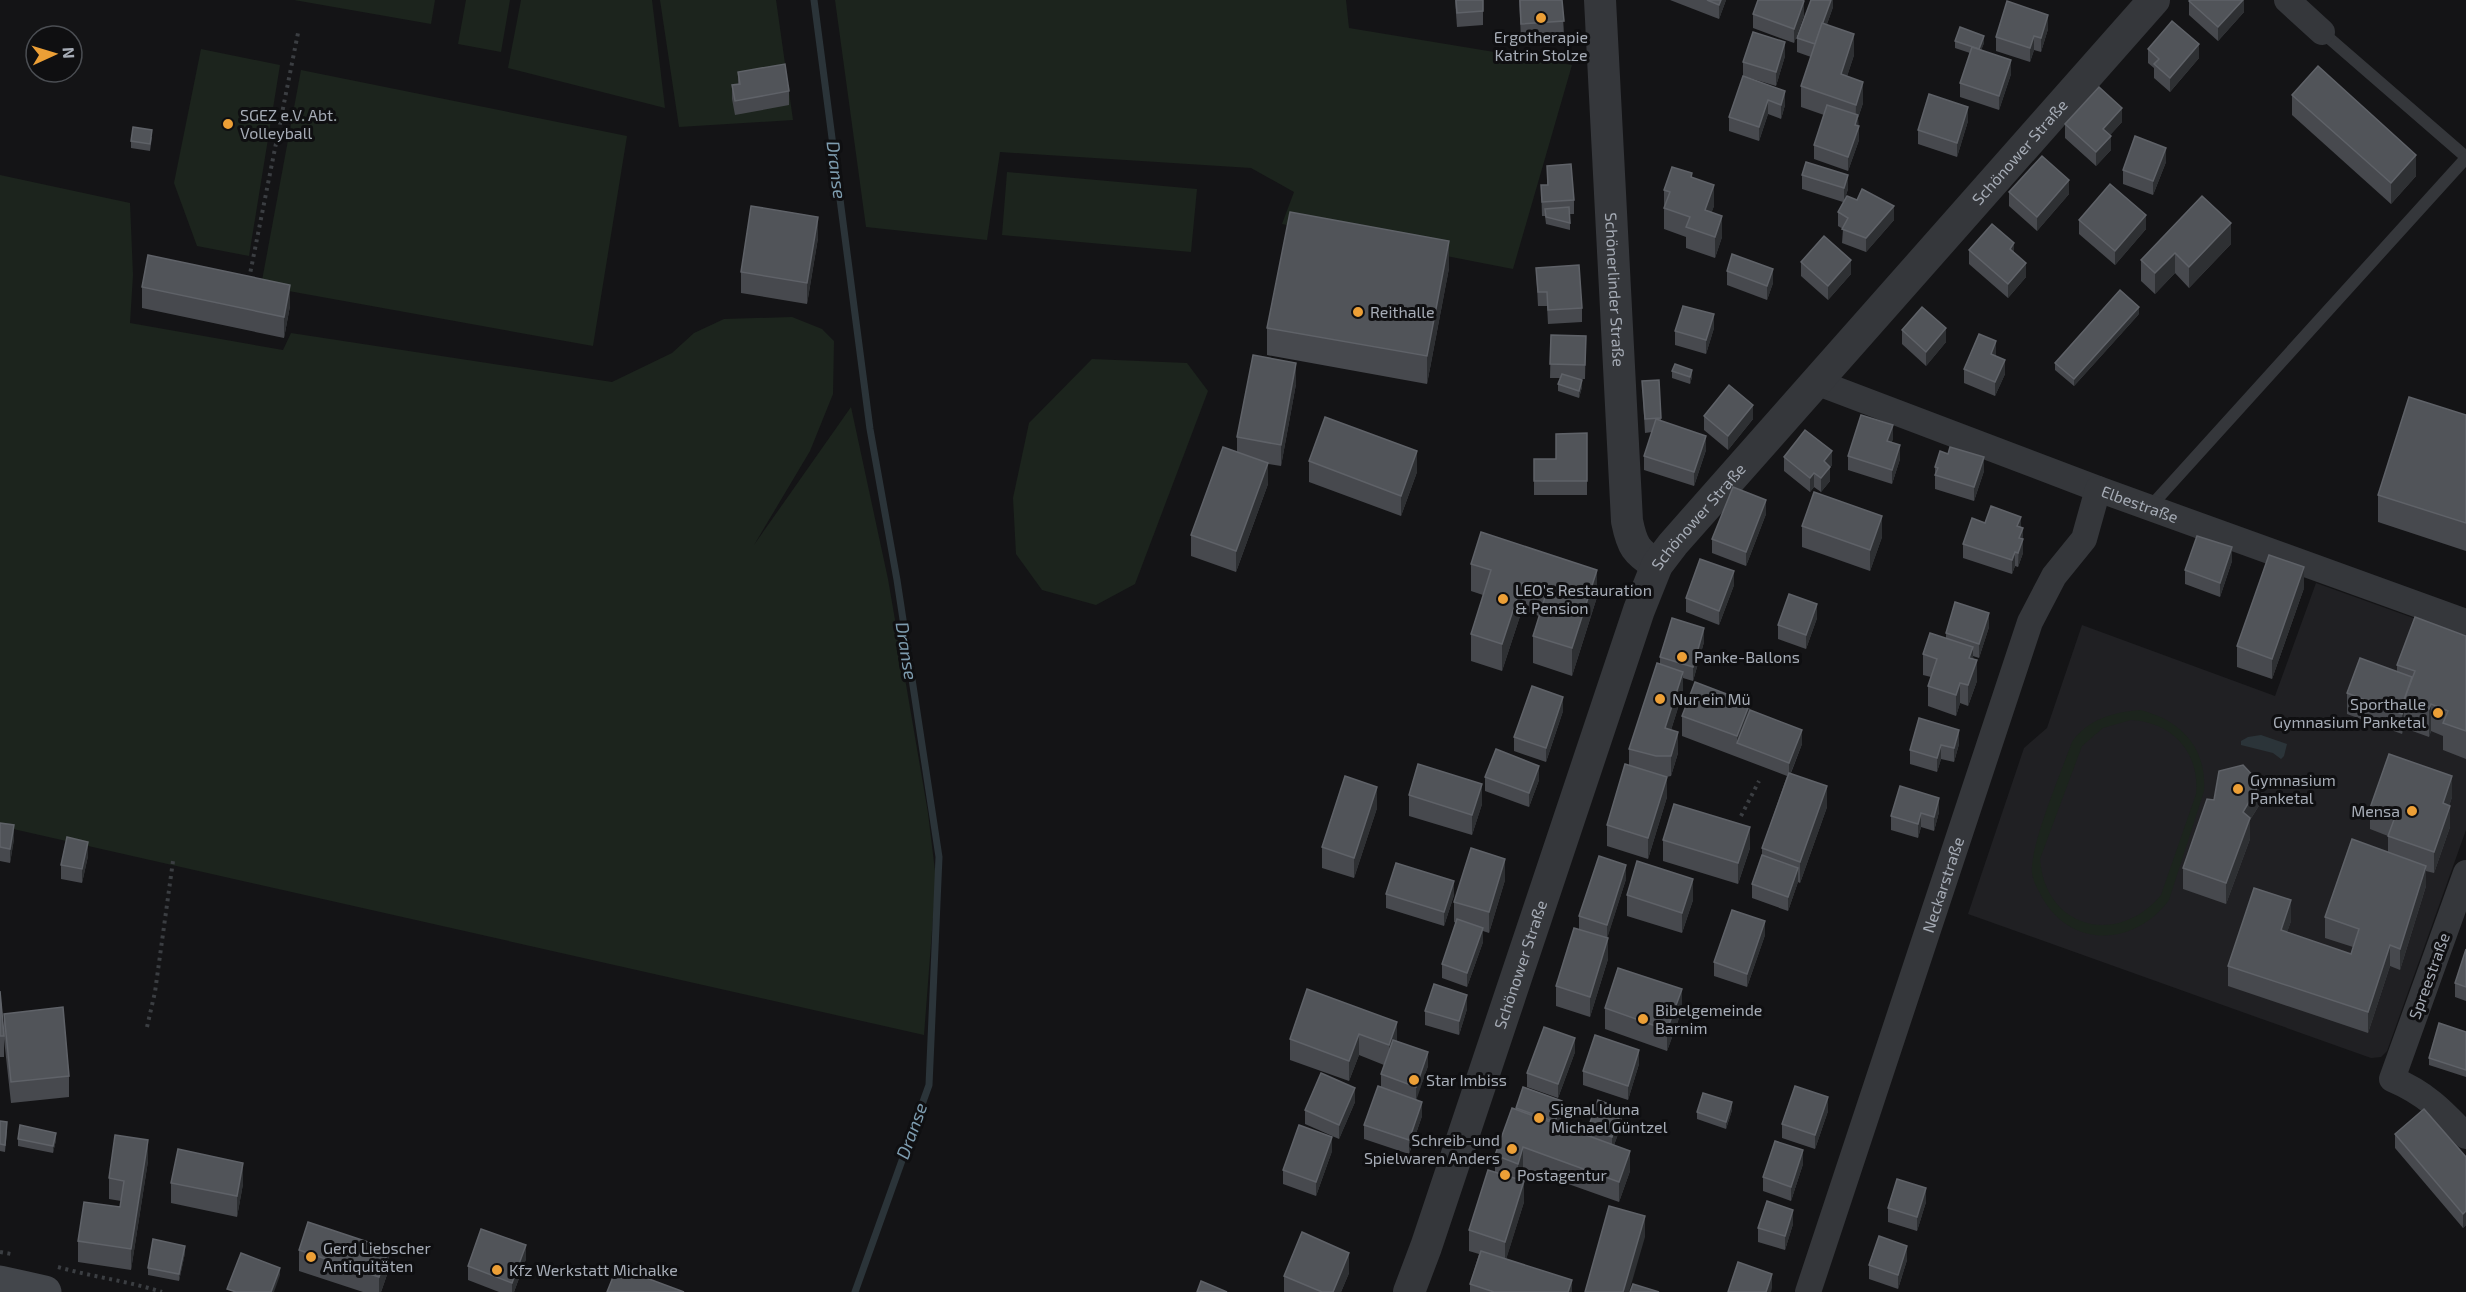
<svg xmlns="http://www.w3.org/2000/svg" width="2466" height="1292" viewBox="0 0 2466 1292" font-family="'Exo 2',sans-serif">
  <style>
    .built { fill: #202023 }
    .green { fill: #1c241d; fill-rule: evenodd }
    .water { fill: #2b3439 }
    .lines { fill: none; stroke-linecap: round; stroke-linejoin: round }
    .stream { stroke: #2b3439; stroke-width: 7 }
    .path { stroke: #3b3e42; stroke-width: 4; stroke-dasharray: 3 4.5; stroke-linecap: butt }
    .service { stroke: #35373b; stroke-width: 12 }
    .minor { stroke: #35373b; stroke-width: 26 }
    .tertiary { stroke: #35373b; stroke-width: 32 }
    .secondary { stroke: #43464b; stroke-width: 33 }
    .wall { fill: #47494e }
    .shaded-wall { fill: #2e3033 }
    .building { fill: #515459; stroke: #5f6268; stroke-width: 1.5 }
    .poi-dot { fill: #ec9f36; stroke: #0f0f11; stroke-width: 2 }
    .labels { text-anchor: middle; stroke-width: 6; stroke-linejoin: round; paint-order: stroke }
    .poi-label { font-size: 16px; fill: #a6acb6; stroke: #0f0f11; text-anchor: start }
    .street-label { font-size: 16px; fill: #a6acb6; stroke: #0f0f11 }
    .water-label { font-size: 18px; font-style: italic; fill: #7e9db0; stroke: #0f0f11 }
  </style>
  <rect width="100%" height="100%" fill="#141416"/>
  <path class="built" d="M2316,583l150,54v193l-79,221 -6,6 -10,1 -403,-144 56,-166 23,-20 35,-103 193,71z"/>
  <g class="green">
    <path d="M294,0h141l-4,24z"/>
    <path d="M466,0h44l-9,52 -43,-8z"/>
    <path d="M521,0h131l13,108 -157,-40z"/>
    <path d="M660,0h116l17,120 -114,7z"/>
    <path d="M835,0h511l3,28 223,37 -59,204 -231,-45 12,-32 -43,-24 -251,-16 -13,88 -121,-13z"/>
    <path d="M201,49l79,16 -31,191 -52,-10 -23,-63z"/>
    <path d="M301,70l326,66 -34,210 -332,-60z"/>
    <path d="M1007,172l190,17 -6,63 -189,-17z"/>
    <path d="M0,175l130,28 3,72 -3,48 153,27 8,-17 321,49 60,-29 22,-20 30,-14 68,-2 30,12 12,12 -1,53 -23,57 -56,94 97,-138 37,172 40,234 8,66 -12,156 -924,-209z"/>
    <path d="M1092,359l95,4 21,28 -73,193 -39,21 -54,-15 -26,-36 -3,-56 16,-75z"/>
    <path d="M2140,710c41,10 67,38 64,81l-35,109c-33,45 -96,50 -126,-1 -4,-8 -10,-17 -11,-26 -2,-29 29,-100 40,-131 16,-23 42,-30 68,-32zM2131,720c41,2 69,32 65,74l-35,101c-43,52 -116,34 -121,-36l42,-113 21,-18z"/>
  </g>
  <path class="water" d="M2261,735l26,9 -3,12 -3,3 -8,-6 -32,-8v-4l7,-4z"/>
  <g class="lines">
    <path class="stream" d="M814,0l56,429 27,151 42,277 -10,228 -74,207"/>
    <g class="path">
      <path d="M249,279l49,-246"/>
      <path d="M1741,816l18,-35"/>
      <path d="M147,1027l8,-35 18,-131"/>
      <path d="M0,1252l11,2"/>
      <path d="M58,1267c35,10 70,14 104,25"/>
    </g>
    <g class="service">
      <path d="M2322,32l144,125"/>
      <path d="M2150,507l316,-349"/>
    </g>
    <g class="minor">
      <path d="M2287,0l35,32"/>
      <path id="s1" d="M1816,382l282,107 368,133"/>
      <path d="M2466,873l-74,206c33,14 50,31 74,57"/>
      <path id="s2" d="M1808,1292l222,-670 24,-46 30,-37 14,-50"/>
    </g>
    <g class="tertiary">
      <path id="s3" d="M1600,0l27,521c5,25 9,31 30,44"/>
      <path id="s4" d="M1409,1292l17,-45 213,-637 18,-45 16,-21 481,-544"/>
    </g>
    <path class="secondary" d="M0,1282l45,10"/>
  </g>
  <g class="wall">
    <path d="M1455,0h28v25l-26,2z"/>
    <path d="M1519,0h43l2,35 -43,3z"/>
    <path d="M1670,0h56l-7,19z"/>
    <path d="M1833,0v7l-6,17 27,31 -7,21 16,27 -5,15 1,22 -11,31 -34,-12v-14l10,-30 -23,-8v-21l10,-29 -14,-5v-14z"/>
    <path d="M2244,0v12l-26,29 -29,-26v-14z"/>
    <path d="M1753,14l51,1 -10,28 -41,-15z"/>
    <path d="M2048,29l-7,23 -7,-2 -4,12 -34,-11v-14z"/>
    <path d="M1955,41l29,2 -3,7 30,24 -12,36 -39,-13v-14l10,-30 -15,-5z"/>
    <path d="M2148,49l51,9 -29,34 -16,-14v-10l-6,-5z"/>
    <path d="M1785,56l-9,30 -33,-10v-14z"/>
    <path d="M738,72l51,19v14l-54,10 -3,-16v-14l6,-1z"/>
    <path d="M1743,76l42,29 -4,14 -13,-5 -9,27 -30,-10v-14z"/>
    <path d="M2292,95l124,81 -25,28 -99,-89z"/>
    <path d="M1968,121l-11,36 -39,-13v-14z"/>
    <path d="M2122,122l-12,13 1,15 -15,16 -31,-28v-14z"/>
    <path d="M152,137l-2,14 -19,-3v-7z"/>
    <path d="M2166,162l-13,33 -30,-11v-14z"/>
    <path d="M1547,166l27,34v14h-4v16l-24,-6 -1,-8h-3l-1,-31h6z"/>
    <path d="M1802,175l46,14 -3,9 49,22 -28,32 -24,-9 1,-14 -5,-3v-14l5,-10 -41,-13z"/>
    <path d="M1692,178l22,28 -3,7 11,24 -7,21 -29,-10v-11l-22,-8v-39z"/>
    <path d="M2009,192l60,2 -32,37 -28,-25z"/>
    <path d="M2202,196l29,48 -42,44 -14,-15 -20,21 -14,-13v-21z"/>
    <path d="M2079,220l67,9 -31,36 -36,-31z"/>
    <path d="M818,238l-11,66 -66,-11v-21z"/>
    <path d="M1969,250l45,2 12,25 -18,21 -39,-34z"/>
    <path d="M1801,262l50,12 -23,26 -27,-24z"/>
    <path d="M1449,268l-22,116 -160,-29v-27z"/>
    <path d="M1536,268l46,40v14l-34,2 -1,-18h-9z"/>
    <path d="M1727,271l46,12 -6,17 -40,-15z"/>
    <path d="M142,287l148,19 -6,32 -142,-30z"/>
    <path d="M2139,314l-65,72 -19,-16v-7z"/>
    <path d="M1714,328l-8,26 -31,-9v-14z"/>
    <path d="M1902,330l44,12 -20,24 -24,-22z"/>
    <path d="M1551,335l35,1 -1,43h-8l5,8 -3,11 -21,-7v-7l2,-6h-10z"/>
    <path d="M1996,356l9,18 -10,22 -31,-13v-14z"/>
    <path d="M1672,371l20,6 -2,7 -18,-6z"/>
    <path d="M1659,380l2,41 45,29 -12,36 -50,-16v-14l8,-24 -7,1 -3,-52z"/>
    <path d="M1296,384l-15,82 -13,-2v20l-32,88 -45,-16v-21l46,-83v-15z"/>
    <path d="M2466,415v136l-88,-29v-27z"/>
    <path d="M1704,416l49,3 -25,31 -24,-20z"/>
    <path d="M1587,433v62h-53v-36h22z"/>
    <path d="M1893,439l-2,4 9,16 -8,25 -44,-14v-14z"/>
    <path d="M1948,454l36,17 -10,30 -39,-12v-22z"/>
    <path d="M1784,457l48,8 -2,2v14l-9,11 -7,-5 -4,5 -26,-21z"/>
    <path d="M1309,461l108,11 -16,44 -92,-34z"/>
    <path d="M1766,514l-20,52 -34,-13v-14z"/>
    <path d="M1985,523l38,5v25l-5,14 -3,-1 -3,8 -49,-16v-14z"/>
    <path d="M1802,526l80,11 -12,34 -68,-24z"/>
    <path d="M2232,561l-12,36 -35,-13v-14z"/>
    <path d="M1471,564l126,33 -25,79 -39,-13v-27l6,-20 -17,-6 -20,61 -31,-10v-27l12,-39 -12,-4z"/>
    <path d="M1734,585l-15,40 -33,-13v-14z"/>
    <path d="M2304,588l-32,91 -35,-12v-21z"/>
    <path d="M1817,618l-11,31 -28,-10v-14z"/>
    <path d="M1989,627l-10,31 -6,-2 4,25 -9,25 -8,-3 -4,13 -28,-10v-20l3,-9 -8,-2v-21l23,-16v-5z"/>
    <path d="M2466,636v123l-23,-9v-14l-12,-5 -2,6 -25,-9 -2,6 -55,-20v-21l50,-22v-6z"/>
    <path d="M1704,642l-11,39 -10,-3v14l-12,38 7,23 -7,23 -5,1 1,20 -19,62 -41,-13v-21l22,-59v-17l31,-85v-7z"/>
    <path d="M1750,710l52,34 -11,29 36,34 -27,76 -2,-1 -10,29 -36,-13v-14l10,-29v-7l25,-72 -105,-40v-20z"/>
    <path d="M1563,711l-17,51 -32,-11v-14z"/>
    <path d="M1919,718l40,26 -5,18 -13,-3 -4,13 -27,-8v-14z"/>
    <path d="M1485,777l54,3 -10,27 -44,-16z"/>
    <path d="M1409,795l73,9 -10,31 -63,-19z"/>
    <path d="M2452,797l-3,9 1,21 -16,46 -8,-2v15l-26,84 -10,-4 -22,67 -140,-47v-20l63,-45 -4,11 64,22 2,-7 -28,-9v-21l63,-65v-16l-18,-7v-21z"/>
    <path d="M2214,800l46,4 -10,16v19l-24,65 -43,-15v-21z"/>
    <path d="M1377,808l-23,70 -32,-10v-21z"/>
    <path d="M1939,812l-5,19 -13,-4 -3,11 -27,-8v-14z"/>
    <path d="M0,823l14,16 -4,24 -10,-2z"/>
    <path d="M1663,840l87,8 -12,36 -75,-23z"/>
    <path d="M88,856l-6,27 -21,-4v-14z"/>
    <path d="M1626,879l-19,59 1,21 -18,58 -34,-11v-20l23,-57v-13z"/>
    <path d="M1505,880l-16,53 -6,-2v11l-16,45 -25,-9v-14l14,-41 -2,-1v-20z"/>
    <path d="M1386,894l68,1 -10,31 -58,-18z"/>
    <path d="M1627,895l66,5 -11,33 -55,-17z"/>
    <path d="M1765,935l-18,52 -33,-11v-14z"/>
    <path d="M2466,949v52l-11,-4v-14z"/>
    <path d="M1307,989l90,52 31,25 -12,33 6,17 -13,38 -45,-15v-14l17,-38v-13l3,-9 -25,-10 -10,26 -59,-21v-21z"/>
    <path d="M0,991l4,40v-17l65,62v21l-58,6 -7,-64v18h-4z"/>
    <path d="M1605,1008l77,2 -15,41 -62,-22z"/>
    <path d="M1467,1009l-8,26 -34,-10v-14z"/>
    <path d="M2466,1032v45l-37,-12v-7z"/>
    <path d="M1575,1052l-17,46 -31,-11v-14z"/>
    <path d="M1639,1064l-11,36 -45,-15v-14z"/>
    <path d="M1355,1102l-16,37 -34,-15v-14z"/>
    <path d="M1516,1108l46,7 -3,10 29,10v-7l34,-5 -8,22 16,26 -11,31 -96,-34 -4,12 5,22 -18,57 66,33h-102v-8l9,-30 -10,-3v-21l26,-58v-17z"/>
    <path d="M1732,1110l-6,19 -29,-10v-7z"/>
    <path d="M1828,1111l-13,38 -33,-11v-14z"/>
    <path d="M0,1121l7,9 -2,22 -5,-1z"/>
    <path d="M2395,1134l71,23v68l-3,3 -68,-80z"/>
    <path d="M18,1139l38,1 -3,13 -35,-7z"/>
    <path d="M1332,1151l-16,45 -33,-12v-14z"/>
    <path d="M148,1161l-17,109 -53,-8v-21l42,-34 1,-6 -12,-2v-21z"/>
    <path d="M1803,1164l-12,37 -28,-10v-14z"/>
    <path d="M171,1183l72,1 -6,33 -66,-14z"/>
    <path d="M1926,1202l-9,29 -29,-9v-14z"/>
    <path d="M1793,1224l-8,26 -27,-8v-14z"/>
    <path d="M299,1250l90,19 -8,23h-18l-64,-21z"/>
    <path d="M185,1253l-6,28 -31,-6v-7z"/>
    <path d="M526,1259l-12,33h-15l-31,-12v-14z"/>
    <path d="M1907,1260l-9,29 -29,-10v-14z"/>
    <path d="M1349,1273l-8,19h-57v-16z"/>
  </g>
  <g class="shaded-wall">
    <path d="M1721,0h5l-7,19v-14z"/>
    <path d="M1831,0h2v7l-18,51v-14z"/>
    <path d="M2243,0h1v12l-26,29v-14z"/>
    <path d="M1804,1v14l-10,28v-14z"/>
    <path d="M2048,15v14l-7,23v-14z"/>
    <path d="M1854,34v21l-13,40v-21z"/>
    <path d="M1984,36v7l-5,13v-7z"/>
    <path d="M2034,36v14l-4,12v-14z"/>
    <path d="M1785,42v14l-9,30v-14z"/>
    <path d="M2199,44v14l-29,34v-14z"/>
    <path d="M2011,60v14l-12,36v-14z"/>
    <path d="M1863,82v21l-5,15 1,22 -11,31v-14l7,-21 1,-31z"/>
    <path d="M1785,91v14l-4,14v-14z"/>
    <path d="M1768,100v14l-9,27v-14z"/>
    <path d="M1968,107v14l-11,36v-14z"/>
    <path d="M2122,108v14l-19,21v-14z"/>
    <path d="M2111,136v14l-15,16v-14z"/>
    <path d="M2166,148v14l-13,33v-14z"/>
    <path d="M2416,155v21l-25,28v-21z"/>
    <path d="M1848,175v14l-4,13v-14z"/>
    <path d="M2069,180v14l-32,37v-14z"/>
    <path d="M1714,185v21l-9,25v-21z"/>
    <path d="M1894,206v14l-28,32v-14z"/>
    <path d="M2146,215v14l-31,36v-14z"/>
    <path d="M1722,216v21l-7,21v-21z"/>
    <path d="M818,217v21l-11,66v-21z"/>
    <path d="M2231,223v21l-42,44v-21z"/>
    <path d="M1449,241v27l-22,116v-28z"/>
    <path d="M2014,243v14l-4,-8z"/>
    <path d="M2175,253v20l-20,21v-21z"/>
    <path d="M1851,260v14l-23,26v-14z"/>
    <path d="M2026,263v14l-18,21v-14z"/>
    <path d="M1773,269v14l-6,17v-14z"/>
    <path d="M290,285v21l-6,32v-21z"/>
    <path d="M2139,307v7l-65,72v-7z"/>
    <path d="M1714,314v14l-8,26v-14z"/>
    <path d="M1946,328v14l-20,24v-14z"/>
    <path d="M1996,341v14l-5,13v-14z"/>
    <path d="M2005,360v14l-10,22v-14z"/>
    <path d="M1296,363v21l-15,82v-21z"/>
    <path d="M1692,370v7l-2,7v-7z"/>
    <path d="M1582,380v7l-3,11v-7z"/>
    <path d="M1753,405v14l-25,31v-14z"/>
    <path d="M1893,425v14l-6,16v-14z"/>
    <path d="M1706,436v14l-12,36v-14z"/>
    <path d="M1900,445v14l-8,25v-14z"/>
    <path d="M1417,451v21l-16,44v-20z"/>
    <path d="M1832,451v14l-2,2v14l-9,11v-14l3,-17z"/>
    <path d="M1984,457v14l-10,30v-14z"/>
    <path d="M1268,463v21l-32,88v-21z"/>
    <path d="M1814,473v14l-4,5v-14z"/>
    <path d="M1766,500v14l-20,52v-14z"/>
    <path d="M1882,516v21l-12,34v-21z"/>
    <path d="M2021,517v14l-4,-5z"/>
    <path d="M2023,528v25l-5,14 1,-29z"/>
    <path d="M2232,547v14l-12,36v-14z"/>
    <path d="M2015,552v14l-3,8v-14z"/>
    <path d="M2304,567v21l-32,91v-20z"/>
    <path d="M1597,570v27l-25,79v-28z"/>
    <path d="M1734,571v14l-15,40v-14z"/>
    <path d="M1522,583v27l-20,61v-27z"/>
    <path d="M1817,604v14l-11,31v-14z"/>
    <path d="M1989,613v14l-10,31v-14z"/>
    <path d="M1704,628v14l-11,39v-14z"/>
    <path d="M1973,647v21l-4,-10z"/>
    <path d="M1977,660v21l-9,25v-21z"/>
    <path d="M1683,672v20l-18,57v-21z"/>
    <path d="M1960,683v20l-4,13v-21z"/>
    <path d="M1563,697v14l-17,51v-14z"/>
    <path d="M1750,703v21l-13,19v14v-21z"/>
    <path d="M2431,704v27l-2,6v-28z"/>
    <path d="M2404,708v20l-2,6v-20z"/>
    <path d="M1802,730v14l-13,33v-14z"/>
    <path d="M1959,730v14l-5,18v-14z"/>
    <path d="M1678,732v21l-7,23v-20z"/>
    <path d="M1941,745v14l-4,13v-14z"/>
    <path d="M1539,766v14l-10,27v-14z"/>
    <path d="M2452,776v21l-9,27v-21z"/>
    <path d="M1667,777v20l-19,62v-21z"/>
    <path d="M2260,783v21l-10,16v19l-24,65v-21l17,-71z"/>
    <path d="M1482,784v20l-10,31v-20z"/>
    <path d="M1827,786v21l-27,76v-21z"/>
    <path d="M1377,787v21l-23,70v-20z"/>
    <path d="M1939,798v14l-5,19v-14z"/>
    <path d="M2450,806v21l-16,46v-21z"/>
    <path d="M1921,813v14l-3,11v-14z"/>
    <path d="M14,825v14l-4,24v-14z"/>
    <path d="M1750,827v21l-12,36v-21z"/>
    <path d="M88,842v14l-6,27v-14z"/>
    <path d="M1505,859v21l-16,53v-21z"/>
    <path d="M1626,865v14l-19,60v-14z"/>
    <path d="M2426,866v20l-26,84v-21z"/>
    <path d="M1798,868v14l-10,29v-14z"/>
    <path d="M1693,879v21l-11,33v-20z"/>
    <path d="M1454,881v14l-10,31v-14z"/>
    <path d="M2291,900v21l-10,29v-20z"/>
    <path d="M1765,921v14l-18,52v-13z"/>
    <path d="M1483,928v14l-16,45v-14z"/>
    <path d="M1608,938v21l-18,58v-20z"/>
    <path d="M2390,945v21l-22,67v-21z"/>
    <path d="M1682,989v21l-15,41v-21z"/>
    <path d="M1467,995v14l-8,26v-14z"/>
    <path d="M1397,1022v21l-8,23v-21z"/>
    <path d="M1359,1034v21l-10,26v-20z"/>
    <path d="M1575,1038v14l-17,46v-14z"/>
    <path d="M1639,1050v14l-11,36v-14z"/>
    <path d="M1428,1052v14l-12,35v-14z"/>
    <path d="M1355,1088v14l-16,37v-14z"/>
    <path d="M1828,1097v14l-13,38v-14z"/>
    <path d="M1562,1101v14l-7,21v-14z"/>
    <path d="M1422,1102v14l-13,38v-14z"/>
    <path d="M1732,1102v8l-6,19v-7z"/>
    <path d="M1622,1109v14l-10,28v-14z"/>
    <path d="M56,1133v7l-3,13v-7z"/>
    <path d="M1332,1137v14l-16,45v-14z"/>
    <path d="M148,1140v21l-17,109v-21z"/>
    <path d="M1523,1147v21l-5,17v-21z"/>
    <path d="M1803,1150v14l-12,37v-14z"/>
    <path d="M1630,1151v20l-11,31v-20z"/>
    <path d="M243,1163v21l-6,33v-21z"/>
    <path d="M1524,1181v21l-19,61v-21z"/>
    <path d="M1926,1188v14l-9,29v-14z"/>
    <path d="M1793,1210v14l-8,26v-14z"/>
    <path d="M2466,1211v14l-3,3v-14z"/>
    <path d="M1645,1216v21l-16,55h-6z"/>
    <path d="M526,1245v14l-12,33h-2v-9z"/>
    <path d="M185,1246v7l-6,28v-7z"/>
    <path d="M1907,1246v14l-9,29v-14z"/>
    <path d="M389,1249v20l-8,23h-2v-15z"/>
    <path d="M1349,1253v20l-8,19h-8z"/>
    <path d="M280,1268v7l-6,17h-3z"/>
    <path d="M1772,1274v14l-1,4h-5z"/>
    <path d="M1572,1280v12h-4z"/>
  </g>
  <g class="building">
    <path d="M1456,0h27v11l-26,2z"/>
    <path d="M1520,0h42l2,21 -43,3z"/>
    <path d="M1707,0h14l-2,5z"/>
    <path d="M1758,0h45l1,1 -10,28 -41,-15z"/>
    <path d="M1811,0h20l-16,44 -18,-6z"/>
    <path d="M2190,0h53l-25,27 -29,-26z"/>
    <path d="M2007,1l41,14 -7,23 -7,-2 -4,12 -34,-11z"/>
    <path d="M2172,21l27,23 -29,34 -16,-14 5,-5 -11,-10z"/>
    <path d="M1822,23l32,11 -13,40 22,8 -7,23 -55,-19z"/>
    <path d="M1960,27l24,9 -5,13 -24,-8z"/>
    <path d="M1753,32l32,10 -9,30 -33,-10z"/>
    <path d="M1972,47l39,13 -12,36 -39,-13z"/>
    <path d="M785,64l4,27 -54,10 -3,-16 8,-1 -2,-12z"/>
    <path d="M2318,66l98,89 -25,28 -99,-88z"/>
    <path d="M1743,76l42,15 -4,14 -13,-5 -9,27 -30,-10z"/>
    <path d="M2099,87l23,21 -19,21 8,7 -15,16 -31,-28z"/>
    <path d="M1929,94l39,13 -11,36 -39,-13z"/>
    <path d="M1827,105l31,10 -3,10 4,1 -11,31 -34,-12z"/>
    <path d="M133,127l19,3 -2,14 -19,-3z"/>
    <path d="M2135,136l31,12 -13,33 -30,-11z"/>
    <path d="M2042,156l27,24 -32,37 -28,-25z"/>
    <path d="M1806,162l42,13 -4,13 -42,-13z"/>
    <path d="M1571,164l3,36 -32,2 -1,-17h7l-1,-19z"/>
    <path d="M1672,167l20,6 -1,4 23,8 -9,25 17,6 -7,21 -29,-10 4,-10 -26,-9 6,-16 -6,-2z"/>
    <path d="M2110,184l36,31 -31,36 -36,-31z"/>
    <path d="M1862,189l32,17 -28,32 -24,-9 6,-11 -10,-6 9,-16 10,4z"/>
    <path d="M2202,196l29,27 -42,44 -14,-14 -20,20 -14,-13z"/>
    <path d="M751,206l67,11 -11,66 -66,-11z"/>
    <path d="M1569,207l1,16 -24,-6 -1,-8z"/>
    <path d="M1290,212l159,29 -22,115 -160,-28z"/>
    <path d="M1992,224l22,19 -4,6 16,14 -18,21 -39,-34z"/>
    <path d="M1824,236l27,24 -23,26 -27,-24z"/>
    <path d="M1732,254l41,15 -6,17 -40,-15z"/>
    <path d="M148,255l142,30 -6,32 -142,-30z"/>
    <path d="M1579,265l3,43 -34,2 -1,-18h-9l-2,-24z"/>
    <path d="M2120,290l19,17 -65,72 -19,-16z"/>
    <path d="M1683,306l31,8 -8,26 -31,-9z"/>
    <path d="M1922,307l24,21 -20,24 -24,-22z"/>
    <path d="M1979,334l17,7 -5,13 14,6 -10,22 -31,-13z"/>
    <path d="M1551,335l35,1 -1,29 -35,-1z"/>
    <path d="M1253,355l43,8 -15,82 -44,-8z"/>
    <path d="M1675,364l17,6 -2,7 -18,-6z"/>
    <path d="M1562,374l20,6 -3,11 -21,-7z"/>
    <path d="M1659,380l2,38 -16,1 -3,-38z"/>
    <path d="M1729,385l24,20 -25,31 -24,-20z"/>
    <path d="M2409,397l57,18v108l-88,-28z"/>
    <path d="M1861,415l32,10 -6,16 13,4 -8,25 -44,-14z"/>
    <path d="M1325,417l92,34 -16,45 -92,-35z"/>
    <path d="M1656,419l50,17 -12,36 -50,-16z"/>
    <path d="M1805,430l27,21 -8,10 6,6 -9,11 -7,-5 -4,5 -26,-21z"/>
    <path d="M1587,433v48h-53v-22h22v-25z"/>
    <path d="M1223,447l45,16 -32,88 -45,-16z"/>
    <path d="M1950,447l34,10 -10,30 -39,-12 3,-7 -3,-1 5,-16 8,3z"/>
    <path d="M1733,487l33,13 -20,52 -34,-13z"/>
    <path d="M1814,492l68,24 -12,34 -68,-24z"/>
    <path d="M1991,506l30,11 -4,9 6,2 -4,10 4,1 -5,14 -3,-1 -3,8 -49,-16 9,-26 13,5z"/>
    <path d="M1481,532l116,38 -25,78 -39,-12 14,-45 -25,-8 -20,61 -31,-10 20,-64 -20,-6z"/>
    <path d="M2197,536l35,11 -12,36 -35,-13z"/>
    <path d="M2269,555l35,12 -32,92 -35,-13z"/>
    <path d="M1700,559l34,12 -15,40 -33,-13z"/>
    <path d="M1789,594l28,10 -11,31 -28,-10z"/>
    <path d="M1955,602l34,11 -10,31 -33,-11z"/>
    <path d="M2415,617l51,19v95l-23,-8 5,-12 -17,-7 -2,5 -25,-9 11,-29 -18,-6z"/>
    <path d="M1672,618l32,10 -11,39 -33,-10z"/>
    <path d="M1930,633l43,14 -4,11 8,2 -9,25 -8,-2 -4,12 -28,-9 9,-27 -14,-5z"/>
    <path d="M2360,658l52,19 -8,23v8l-2,6 -55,-21z"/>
    <path d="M1657,663l26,9 -18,56 13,4 -7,24h-15l-27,-7z"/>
    <path d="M1695,682l55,21 -13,33 -55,-20z"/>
    <path d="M1532,686l31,11 -17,51 -32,-11z"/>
    <path d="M1750,710l52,20 -13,33 -52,-20z"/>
    <path d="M1919,718l40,12 -5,18 -13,-3 -4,13 -27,-8z"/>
    <path d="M1496,749l43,17 -10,27 -44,-16z"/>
    <path d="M2389,754l63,22 -9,27 7,3 -16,46 -46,-16 7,-19 -25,-9z"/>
    <path d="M1418,764l64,20 -10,31 -63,-20z"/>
    <path d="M1625,764l42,13 -19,61 -41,-13z"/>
    <path d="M2243,765l17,18 -17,29 7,6 -24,65 -43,-15 24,-69 7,1 5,-29z"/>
    <path d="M1789,773l38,13 -27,76 -38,-14z"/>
    <path d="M1345,776l32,11 -23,71 -32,-11z"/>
    <path d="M1900,786l39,12 -5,19 -13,-4 -3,11 -27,-8z"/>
    <path d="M1674,804l76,23 -12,36 -75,-23z"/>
    <path d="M0,823l14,2 -4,24 -10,-2z"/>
    <path d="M67,837l21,5 -6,27 -21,-4z"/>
    <path d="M2352,839l74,27 -26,83 -10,-4 -22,67 -140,-46 26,-78 37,12 -10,30 70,24 8,-25 -34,-12z"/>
    <path d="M1471,848l34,11 -16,53 -35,-10z"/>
    <path d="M1762,855l36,13 -10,29 -36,-13z"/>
    <path d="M1599,856l27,9 -19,60 -28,-9z"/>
    <path d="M1637,861l56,18 -11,34 -55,-18z"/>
    <path d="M1396,863l58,18 -10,31 -58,-18z"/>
    <path d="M1732,910l33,11 -18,53 -33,-12z"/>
    <path d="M1457,919l26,9 -16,45 -25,-9z"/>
    <path d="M1574,928l34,10 -18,59 -34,-11z"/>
    <path d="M2466,949v38l-11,-4z"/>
    <path d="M1618,968l64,21 -15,41 -62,-22z"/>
    <path d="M1434,984l33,11 -8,26 -34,-10z"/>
    <path d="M1307,989l90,33 -8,23 -30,-11 -10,27 -59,-22z"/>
    <path d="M0,991l4,45h-4z"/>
    <path d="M63,1007l6,69 -58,6 -7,-68z"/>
    <path d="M2439,1023l27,9v38l-37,-12z"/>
    <path d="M1544,1027l31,11 -17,46 -31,-11z"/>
    <path d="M1595,1035l44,15 -11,36 -45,-15z"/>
    <path d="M1393,1040l35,12 -12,35 -35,-13z"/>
    <path d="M1321,1073l34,15 -16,37 -34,-15z"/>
    <path d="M1378,1086l44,16 -13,38 -45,-15z"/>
    <path d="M1795,1086l33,11 -13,38 -33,-11z"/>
    <path d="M1523,1087l39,14 -7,21 -39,-14z"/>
    <path d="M1703,1093l29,9 -6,20 -29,-10z"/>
    <path d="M1598,1100l24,9 -10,28 -24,-9z"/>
    <path d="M1512,1108l118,43 -11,31 -96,-35 -5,17 -23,-9z"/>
    <path d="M2424,1109l42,48v54l-3,3 -68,-80z"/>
    <path d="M0,1121l7,1 -2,23 -5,-1z"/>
    <path d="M20,1125l36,8 -3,13 -35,-7z"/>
    <path d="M1299,1125l33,12 -16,45 -33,-12z"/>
    <path d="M115,1135l33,5 -17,109 -53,-8 6,-39 36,5 4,-26 -15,-3z"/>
    <path d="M1775,1141l28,9 -12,37 -28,-10z"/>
    <path d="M178,1149l65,14 -6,33 -66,-13z"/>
    <path d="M1488,1170l36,11 -19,61 -36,-12z"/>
    <path d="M1897,1179l29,9 -9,29 -29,-9z"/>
    <path d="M1767,1201l26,9 -8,26 -27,-8z"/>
    <path d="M1609,1206l36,10 -22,76h-38z"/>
    <path d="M308,1222l81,27 -10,28 -80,-27z"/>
    <path d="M481,1229l45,16 -14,38 -44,-17z"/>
    <path d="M1302,1232l47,21 -16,39h-11l-38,-16z"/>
    <path d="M1879,1236l28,10 -9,29 -29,-10z"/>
    <path d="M153,1239l32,7 -6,28 -31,-6z"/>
    <path d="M1481,1251l91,29 -4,12h-74l-24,-8z"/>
    <path d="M241,1253l39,15 -9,24h-35l-9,-3z"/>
    <path d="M1738,1262l34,12 -6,18h-38z"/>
    <path d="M617,1267l67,25h-77z"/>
    <path d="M1201,1281l26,11h-30z"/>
    <path d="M1633,1284l26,8h-29z"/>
  </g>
  <g class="poi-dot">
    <circle cx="1541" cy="18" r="6"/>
    <circle cx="228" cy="124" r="6"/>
    <circle cx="1358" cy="312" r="6"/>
    <circle cx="1503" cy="599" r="6"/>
    <circle cx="1682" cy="657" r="6"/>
    <circle cx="1660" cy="699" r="6"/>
    <circle cx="2438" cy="713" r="6"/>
    <circle cx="2238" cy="789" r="6"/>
    <circle cx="2412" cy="811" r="6"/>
    <circle cx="1643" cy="1019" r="6"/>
    <circle cx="1414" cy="1080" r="6"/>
    <circle cx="1539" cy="1118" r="6"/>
    <circle cx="1512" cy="1149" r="6"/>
    <circle cx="1505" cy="1175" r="6"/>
    <circle cx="311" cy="1257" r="6"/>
    <circle cx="497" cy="1270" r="6"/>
  </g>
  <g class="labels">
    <g class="poi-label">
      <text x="1541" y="43" text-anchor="middle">Ergotherapie<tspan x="1541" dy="18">Katrin Stolze</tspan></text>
      <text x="240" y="121">SGEZ e.V. Abt.<tspan x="240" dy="18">Volleyball</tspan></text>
      <text x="1370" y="318">Reithalle</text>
      <text x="1515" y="596">LEO's Restauration<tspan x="1515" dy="18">&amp; Pension</tspan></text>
      <text x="1694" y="663">Panke-Ballons</text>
      <text x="1672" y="705">Nur ein Mü</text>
      <text x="2426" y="710" text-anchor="end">Sporthalle<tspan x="2426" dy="18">Gymnasium Panketal</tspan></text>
      <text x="2250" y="786">Gymnasium<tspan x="2250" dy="18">Panketal</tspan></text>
      <text x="2400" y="817" text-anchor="end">Mensa</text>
      <text x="1655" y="1016">Bibelgemeinde<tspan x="1655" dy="18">Barnim</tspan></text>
      <text x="1426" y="1086">Star Imbiss</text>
      <text x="1551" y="1115">Signal Iduna<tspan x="1551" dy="18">Michael Güntzel</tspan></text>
      <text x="1500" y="1146" text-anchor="end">Schreib-und<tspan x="1500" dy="18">Spielwaren Anders</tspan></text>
      <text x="1517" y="1181">Postagentur</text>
      <text x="323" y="1254">Gerd Liebscher<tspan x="323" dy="18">Antiquitäten</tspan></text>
      <text x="509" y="1276">Kfz Werkstatt Michalke</text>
    </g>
    <g class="street-label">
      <text dy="6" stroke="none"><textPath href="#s4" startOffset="1318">Schönower Straße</textPath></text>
      <text dy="6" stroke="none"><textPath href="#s3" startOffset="290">Schönerlinder Straße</textPath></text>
      <text dy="6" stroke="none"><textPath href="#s1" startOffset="346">Elbestraße</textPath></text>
      <text dy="6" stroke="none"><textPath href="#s4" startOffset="832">Schönower Straße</textPath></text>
      <text dy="6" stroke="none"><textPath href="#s2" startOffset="429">Neckarstraße</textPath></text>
      <text dy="6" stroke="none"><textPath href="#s4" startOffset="346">Schönower Straße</textPath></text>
      <text transform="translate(2429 976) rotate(-70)" y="6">Spreestraße</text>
    </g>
    <g class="water-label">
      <text transform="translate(836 170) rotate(83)" y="6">Dranse</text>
      <text transform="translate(906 651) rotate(81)" y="6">Dranse</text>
      <text transform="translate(912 1131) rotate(-70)" y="6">Dranse</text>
    </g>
  </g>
  <g transform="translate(54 54) rotate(86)"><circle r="28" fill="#0f0f11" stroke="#4b4e53" stroke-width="1.5"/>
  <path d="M0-4.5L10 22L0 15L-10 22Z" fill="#ec9f36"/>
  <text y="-9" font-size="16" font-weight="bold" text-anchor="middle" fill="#a6acb6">N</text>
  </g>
</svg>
